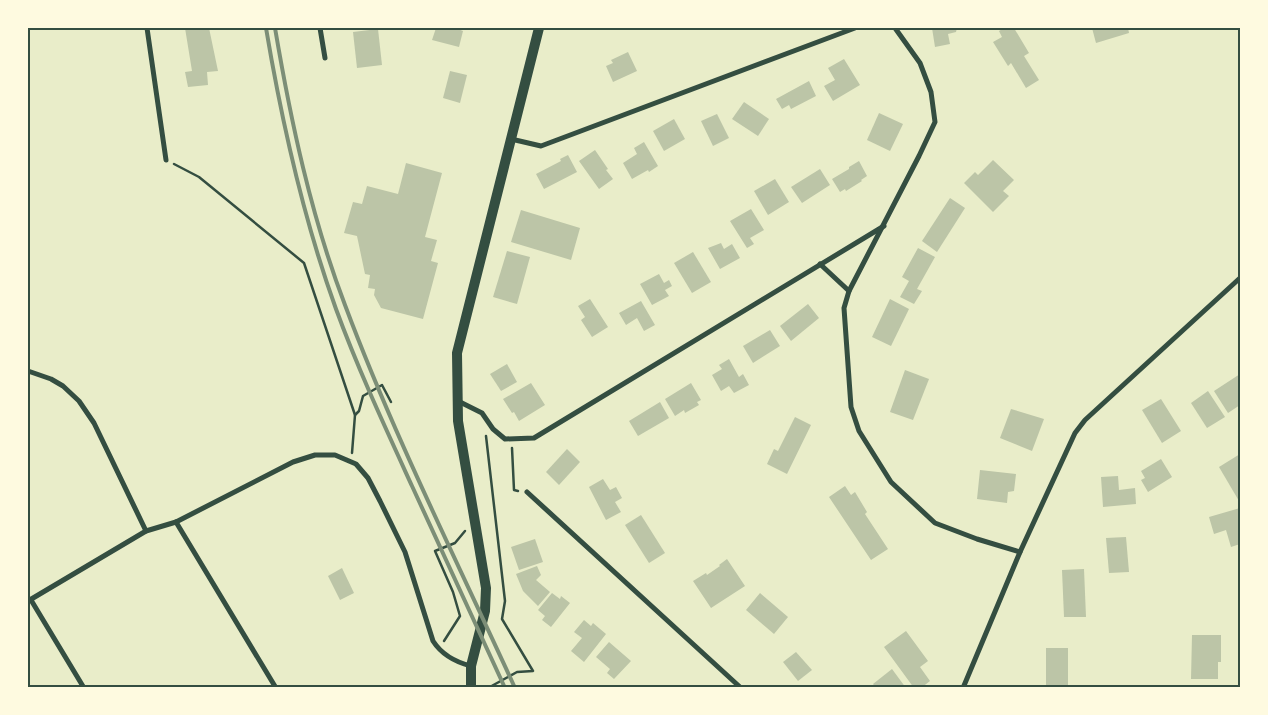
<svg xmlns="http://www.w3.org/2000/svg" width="1268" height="715" font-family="'Asap Condensed',sans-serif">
<rect width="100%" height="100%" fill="#e9edc9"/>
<g fill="#bcc5a7">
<polygon points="185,28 209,28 218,71 207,72 208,85 188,87 185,72 192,71"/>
<polygon points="436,28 458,28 458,29 463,31 459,47 432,40"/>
<polygon points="932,28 957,28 956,32 948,34 950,44 935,47"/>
<polygon points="1004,28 1014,28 1029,53 1024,56 1039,80 1026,88 1011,63 1008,66 993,42 1002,37 999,31"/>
<polygon points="1092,28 1128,28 1129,33 1096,43"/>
<polygon points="378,29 382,65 357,68 353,32"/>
<polygon points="628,52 637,71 613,82 606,66 613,63 611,60"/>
<polygon points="844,59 860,85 833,101 824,86 835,80 828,68"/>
<polygon points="450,71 467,75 460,103 443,98"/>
<polygon points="809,81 816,96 791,109 789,105 782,109 776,99"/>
<polygon points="744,102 769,119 758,136 732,119"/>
<polygon points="879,113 903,124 890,151 867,140"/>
<polygon points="717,114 729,138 713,146 701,121"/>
<polygon points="674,119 685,139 664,151 653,131"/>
<polygon points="644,142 658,166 649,172 648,170 632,179 623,163 637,154 634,148"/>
<polygon points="595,150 608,169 606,170 613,179 599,189 579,161"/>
<polygon points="568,155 577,172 544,189 536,174 561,161 560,159"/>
<polygon points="993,160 1014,180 1003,191 1009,196 993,212 964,183 975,172 978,175"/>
<polygon points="859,161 867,176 861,180 862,181 846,191 845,189 840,192 832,179 849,169 849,167"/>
<polygon points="406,163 442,173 425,237 437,240 431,261 438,263 423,319 381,308 374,295 375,289 368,288 370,275 365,274 357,236 344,233 353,202 362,204 367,186 398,194"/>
<polygon points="820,169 830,185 802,203 791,187"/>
<polygon points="775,179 789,202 768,215 754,191"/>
<polygon points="950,198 965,208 937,252 922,241"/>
<polygon points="751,209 764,230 750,238 754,244 747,248 730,221"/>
<polygon points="521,210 580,228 571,260 511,242"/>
<polygon points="721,243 724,249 732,244 740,258 720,269 708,248"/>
<polygon points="918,248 935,257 917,289 922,291 914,304 900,297 909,281 902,277"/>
<polygon points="507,251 530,257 517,304 493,297"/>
<polygon points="693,252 711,282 692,293 674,263"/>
<polygon points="659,274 664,283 669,280 672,286 665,290 669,296 652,305 640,284"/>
<polygon points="590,299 608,327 592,337 581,320 585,317 578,306"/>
<polygon points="890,299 909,309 891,346 872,337"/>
<polygon points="641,301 655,325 644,331 637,318 626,325 619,313"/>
<polygon points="808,304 819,318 791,341 780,326"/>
<polygon points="770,330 780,346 753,363 743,346"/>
<polygon points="729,359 739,377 743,374 749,385 734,393 729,386 721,391 712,375 722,369 719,365"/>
<polygon points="507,364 517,382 501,391 490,374"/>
<polygon points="905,370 929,379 913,420 890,412"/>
<polygon points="1240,374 1240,405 1228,413 1214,391"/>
<polygon points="531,383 545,405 519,421 514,412 512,413 503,399"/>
<polygon points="691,383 701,400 697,402 699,405 685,413 684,410 675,416 665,399"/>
<polygon points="1208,391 1225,417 1207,428 1191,403"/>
<polygon points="1161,399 1181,431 1162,443 1142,410"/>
<polygon points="660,402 669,418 638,436 629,421"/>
<polygon points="1011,409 1044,419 1032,451 1000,438"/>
<polygon points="795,417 811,425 787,474 767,464 774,449 778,451"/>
<polygon points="567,449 580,462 559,485 546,472"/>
<polygon points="1240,454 1240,500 1239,501 1219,467"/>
<polygon points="1161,459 1172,477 1148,492 1141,480 1145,478 1141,471"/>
<polygon points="980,470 1016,474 1014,491 1008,492 1007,503 977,499"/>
<polygon points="1118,476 1119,490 1135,488 1136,504 1103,507 1101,477"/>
<polygon points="603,479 610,490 616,487 622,498 615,502 621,512 606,520 589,487"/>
<polygon points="845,486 851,495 855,492 867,512 865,514 888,549 871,560 829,497"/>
<polygon points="1240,508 1240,544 1231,547 1226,530 1214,534 1209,517"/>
<polygon points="641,515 665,553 649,563 625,525"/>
<polygon points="1126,537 1129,572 1109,573 1106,538"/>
<polygon points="535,539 543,562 519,570 511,547"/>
<polygon points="727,559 745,586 711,608 693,581 706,573 707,575 720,566 719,565"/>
<polygon points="537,566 541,575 536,580 550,592 538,606 523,591 516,574"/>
<polygon points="342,568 354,593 340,600 328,576"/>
<polygon points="1084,569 1086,617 1064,617 1062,570"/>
<polygon points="552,593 560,599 561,596 570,603 551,627 542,620 545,616 538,610"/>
<polygon points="760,593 788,617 774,634 746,610"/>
<polygon points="584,620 591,626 593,623 606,634 584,662 571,651 582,638 574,632"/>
<polygon points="906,631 928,661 920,667 930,681 921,688 914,688 884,647"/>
<polygon points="1192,635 1221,635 1221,662 1218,662 1218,679 1191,679"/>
<polygon points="609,642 631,661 614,679 607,673 610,669 596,657"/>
<rect x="1046" y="648" width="22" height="40"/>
<polygon points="796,652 812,670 798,681 783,662"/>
<polygon points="892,669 906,688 876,688 873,684"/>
</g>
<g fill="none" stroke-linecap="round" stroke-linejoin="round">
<g stroke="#344e41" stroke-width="2.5">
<polyline points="174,164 199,177 304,263 355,415 352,453"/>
<polyline points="355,415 359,411 363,396 382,385 391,402"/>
<polyline points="486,436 505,601 502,619 533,671 517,672 488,688"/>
<polyline points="512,448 514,490 518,491"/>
<polyline points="444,641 460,616 453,592 435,551 455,543 465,531"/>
</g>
<g stroke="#344e41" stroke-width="5">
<polyline points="147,28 166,160"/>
<polyline points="320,28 325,58"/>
<polyline points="511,139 541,146 855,28"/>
<polyline points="820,264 849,291 844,308 851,407 859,431 891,482 935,523 977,539 1020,552"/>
<polyline points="849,291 919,156 935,122 931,92 920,63 895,28"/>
<polyline points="28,371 51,379 63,386 79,401 94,423 146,531"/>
<polyline points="458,401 482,413 493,429 505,439 534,438 884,226"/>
<polyline points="527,492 741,688"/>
<polyline points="176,522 276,688"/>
<polyline points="31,600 84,688"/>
<path d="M 28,601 L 146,531 L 176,522 L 293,462 L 315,455 L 335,455 L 356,464 L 368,478 L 380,501 L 405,552 L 433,641 C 442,655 455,662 471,666"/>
<polyline points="963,688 1020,552 1075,433 1085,420 1240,278"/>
</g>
<polyline stroke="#344e41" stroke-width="10" points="471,688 471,666 485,611 486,588 458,421 457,353 539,28"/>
<g stroke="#7c8e77" stroke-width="4">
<path d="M 266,28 C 282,123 303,218 336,309 C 358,369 385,427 412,486 C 443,553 474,620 505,688"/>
<path d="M 275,28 C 291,122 311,216 345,305 C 394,436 457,561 515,688"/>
</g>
</g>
<rect width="1268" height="715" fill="none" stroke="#fefae0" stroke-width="58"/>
<rect x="29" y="29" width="1210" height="657" fill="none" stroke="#344e41" stroke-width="2"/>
</svg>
